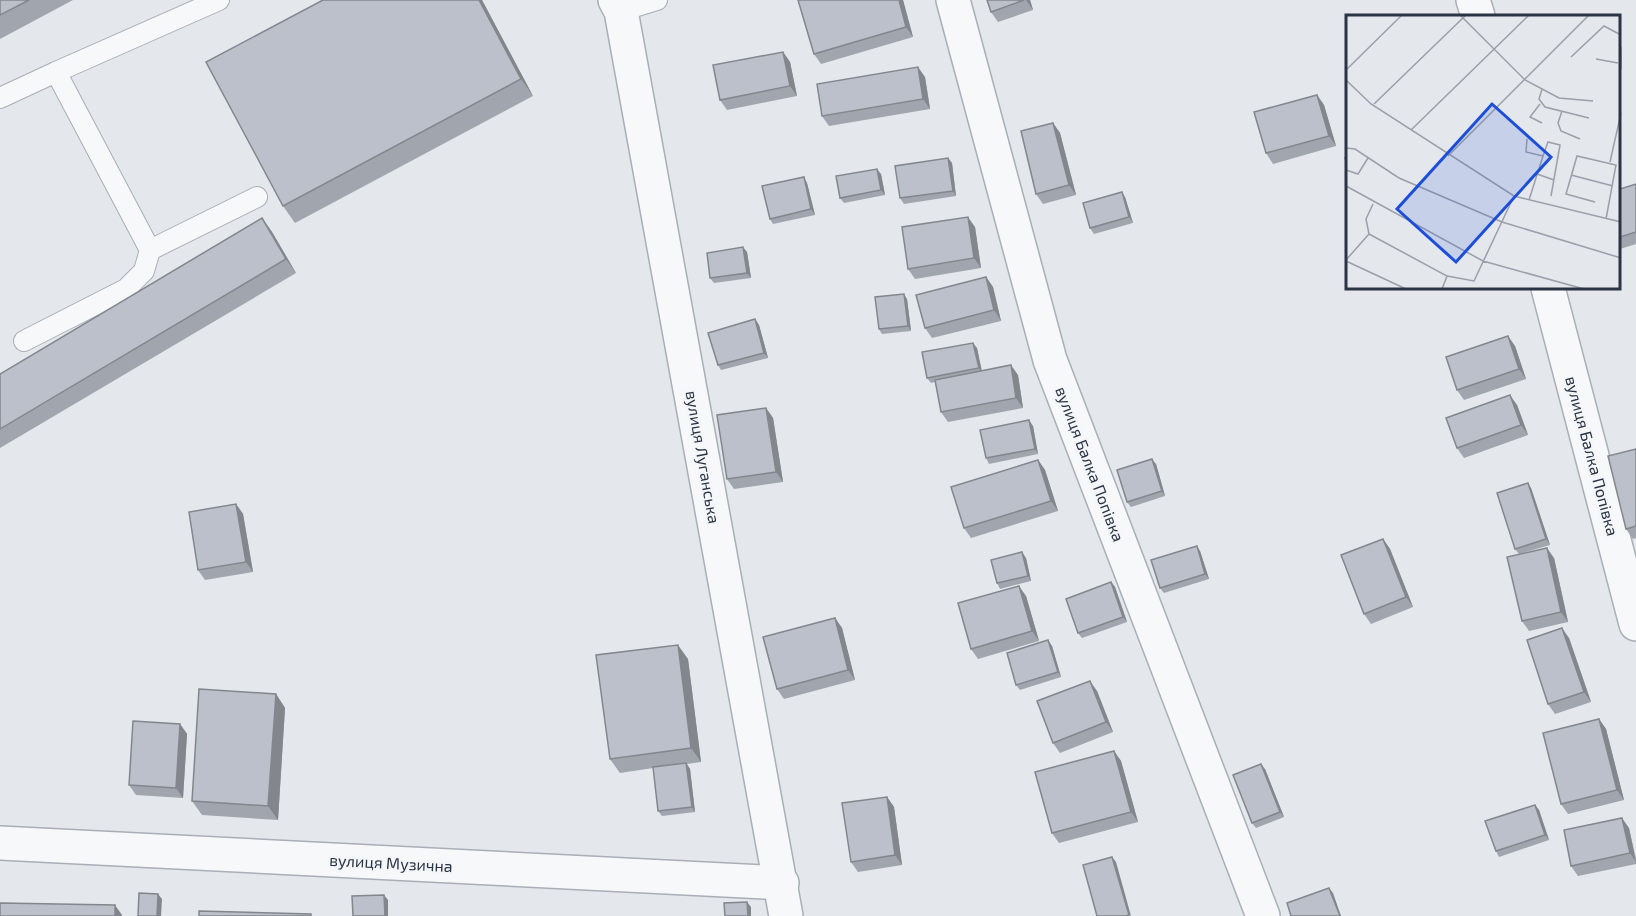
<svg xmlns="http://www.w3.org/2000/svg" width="1636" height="916" font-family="'Exo 2',sans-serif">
<rect width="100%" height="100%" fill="#e4e7ec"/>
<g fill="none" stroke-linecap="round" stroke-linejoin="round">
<defs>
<g id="lane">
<polyline points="621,11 657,0"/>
<polyline points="0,98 56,72"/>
<polyline points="150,250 257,197"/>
<polyline points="24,341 126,289 144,271 150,250 56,72 219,0"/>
</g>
<g id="street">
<polyline points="615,0 621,11 786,916"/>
<polyline points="953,0 1050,360 1263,916"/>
<polyline points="1473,0 1478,16"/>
<polyline points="1548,288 1636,624"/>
<polyline points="0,843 782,883"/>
</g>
</defs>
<use href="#lane" stroke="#a9aeb7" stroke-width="22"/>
<use href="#street" stroke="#a9aeb7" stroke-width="36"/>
<use href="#lane" stroke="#f7f8fa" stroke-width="20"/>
<use href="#street" stroke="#f7f8fa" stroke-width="33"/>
</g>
<g fill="#a1a5ae">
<polygon points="0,0 73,0 0,39"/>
<polygon points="323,0 482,0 533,96 295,223 283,206"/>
<polygon points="798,0 903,0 913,37 821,64 814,54"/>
<polygon points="987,0 1030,0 1033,10 998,22 991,12"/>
<polygon points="783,52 790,62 797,96 727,110 720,100"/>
<polygon points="925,77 930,109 829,126 822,116"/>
<polygon points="1317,95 1324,105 1336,146 1273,164 1266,153"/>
<polygon points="1053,123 1060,133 1076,195 1043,204 1036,194"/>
<polygon points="948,158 952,163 956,196 904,204 900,198"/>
<polygon points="881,174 885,195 844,203 840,198"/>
<polygon points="807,183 815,215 773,224 770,219"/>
<polygon points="1636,184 1636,244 1620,249 1620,189"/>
<polygon points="1125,197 1133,223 1094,234 1090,228"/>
<polygon points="262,218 272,232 296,273 0,448 0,374"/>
<polygon points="975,227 981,268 915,279 908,269"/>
<polygon points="747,252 751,278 714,283 710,278"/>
<polygon points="986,277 993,287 1001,321 932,338 925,328"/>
<polygon points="907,299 911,331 882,334 879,329"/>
<polygon points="755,319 759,325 768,358 721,370 718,365"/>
<polygon points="1515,346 1526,379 1464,400 1457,390"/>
<polygon points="977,348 982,371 1018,375 1023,408 948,422 941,412 935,382 931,383 927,378"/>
<polygon points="1517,405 1528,435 1464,458 1457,448"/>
<polygon points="766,408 773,418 783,482 734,489 727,479"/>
<polygon points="1033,426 1038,454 989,464 986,458"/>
<polygon points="1636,449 1636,538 1633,539 1626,529"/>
<polygon points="1038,460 1045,470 1058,511 971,538 964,528"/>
<polygon points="1156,464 1165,496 1131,507 1127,502"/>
<polygon points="1531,488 1550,545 1519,554 1515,549"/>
<polygon points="236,504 243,514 253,572 205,580 198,570"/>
<polygon points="1383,539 1390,549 1413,607 1371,624 1364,614"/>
<polygon points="1200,551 1209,579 1164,593 1160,588"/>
<polygon points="1026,558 1031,581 1000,589 997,583"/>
<polygon points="1554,558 1568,622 1529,631 1522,621"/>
<polygon points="1111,582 1115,587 1127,622 1082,638 1078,633"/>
<polygon points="1026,596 1039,641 978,659 971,649"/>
<polygon points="835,618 842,628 855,680 784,699 777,689"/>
<polygon points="1569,638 1591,702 1555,714 1548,704"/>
<polygon points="1052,646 1061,677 1020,690 1016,685"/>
<polygon points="688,659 701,762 687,764 690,769 695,812 662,816 658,811 653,768 620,773 610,759"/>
<polygon points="1097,691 1113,732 1060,753 1053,743"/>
<polygon points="276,694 285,708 278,820 202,815 192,801"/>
<polygon points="1599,719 1606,729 1624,800 1568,814 1561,804"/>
<polygon points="180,724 187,734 183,798 136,795 129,785"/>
<polygon points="1114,751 1121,761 1138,822 1059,843 1052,833"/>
<polygon points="1265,769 1284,817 1256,828 1252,823"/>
<polygon points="887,797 894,807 902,865 858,872 851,862"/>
<polygon points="1535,805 1539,810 1549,840 1499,857 1496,851"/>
<polygon points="1629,828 1636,859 1636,864 1578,876 1571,866"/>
</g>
<g fill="#83868d">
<polygon points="479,0 482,0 533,96 521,79"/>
<polygon points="899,0 903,0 913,37 906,27"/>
<polygon points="1026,0 1030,0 1033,10"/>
<polygon points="783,52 790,62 797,96 790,86"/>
<polygon points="918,67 925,77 930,109 923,99"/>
<polygon points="1317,95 1324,105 1336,146 1329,136"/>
<polygon points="1053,123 1060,133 1076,195 1069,185"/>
<polygon points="948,158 952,163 956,196 953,191"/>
<polygon points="877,169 881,174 885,195 881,190"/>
<polygon points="804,177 807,183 815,215 811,209"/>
<polygon points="1122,192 1125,197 1133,223 1129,217"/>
<polygon points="968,217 975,227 981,268 974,258"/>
<polygon points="262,218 272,232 296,273 286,259"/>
<polygon points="743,247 747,252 751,278 747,273"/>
<polygon points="986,277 993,287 1001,321 994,310"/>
<polygon points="904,294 907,299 911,331 908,326"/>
<polygon points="755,319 759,325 768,358 764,353"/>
<polygon points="1508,336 1515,346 1526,379 1519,369"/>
<polygon points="973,343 977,348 982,373 979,368"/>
<polygon points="1011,365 1018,375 1023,408 1016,398"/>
<polygon points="1510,395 1517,405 1528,435 1521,425"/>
<polygon points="766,408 773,418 783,482 776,472"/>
<polygon points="1029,420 1033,426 1038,454 1035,449"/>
<polygon points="1152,459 1156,464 1165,496 1162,491"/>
<polygon points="1038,460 1045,470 1058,511 1051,501"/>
<polygon points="1528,483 1531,488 1550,545 1546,539"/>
<polygon points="236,504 243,514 253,572 246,562"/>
<polygon points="1383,539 1390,549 1413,607 1406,597"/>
<polygon points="1197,546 1200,551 1209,579 1205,574"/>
<polygon points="1547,548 1554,558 1568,622 1561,612"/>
<polygon points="1022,552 1026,558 1031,581 1028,576"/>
<polygon points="1111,582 1115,587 1127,622 1123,617"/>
<polygon points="1019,586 1026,596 1039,641 1032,631"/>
<polygon points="835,618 842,628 855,680 848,670"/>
<polygon points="1562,628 1569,638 1591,702 1584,692"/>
<polygon points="1048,640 1052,646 1061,677 1058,672"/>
<polygon points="678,645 688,659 701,762 691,748"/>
<polygon points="1090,681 1097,691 1113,732 1106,722"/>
<polygon points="276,694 285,708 278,820 268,806"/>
<polygon points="1599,719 1606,729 1624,800 1617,790"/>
<polygon points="180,724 187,734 183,798 176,788"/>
<polygon points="1114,751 1121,761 1138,822 1131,812"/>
<polygon points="686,763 690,769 695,812 692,807"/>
<polygon points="1261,764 1265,769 1284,817 1280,812"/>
<polygon points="887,797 894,807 902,865 895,855"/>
<polygon points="1535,805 1539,810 1549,840 1545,835"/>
<polygon points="1622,818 1629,828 1636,862 1630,853"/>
<polygon points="1112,857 1116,862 1131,916 1129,915"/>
<polygon points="1329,888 1333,893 1341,916 1340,916"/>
<polygon points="158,894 162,899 161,916 157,916"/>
<polygon points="384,895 388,900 388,916 385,916"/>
<polygon points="747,902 751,907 751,916 748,916"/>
<polygon points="115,905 122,915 122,916 115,916"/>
</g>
<g fill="#bbc0ca" stroke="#83868d" stroke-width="1.5">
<polygon points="0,0 29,0 0,15"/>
<polygon points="323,0 479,0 521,79 283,206 206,62"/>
<polygon points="798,0 899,0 906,27 814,54"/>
<polygon points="987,0 1024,0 991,12"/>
<polygon points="783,52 790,86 720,100 713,65"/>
<polygon points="918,67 923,99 822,116 817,84"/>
<polygon points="1317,95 1329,136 1266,153 1254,112"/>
<polygon points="1053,123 1069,185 1036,194 1021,131"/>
<polygon points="1348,157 1348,167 1345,158"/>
<polygon points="948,158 953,191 900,198 895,166"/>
<polygon points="877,169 881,190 840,198 836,176"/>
<polygon points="804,177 811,209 770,219 762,186"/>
<polygon points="1636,184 1636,232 1620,237 1620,189"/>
<polygon points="1122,192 1129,217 1090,228 1083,203"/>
<polygon points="968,217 974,258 908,269 902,227"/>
<polygon points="262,218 286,259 0,429 0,374"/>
<polygon points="743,247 747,273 710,278 707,253"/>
<polygon points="986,277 994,310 925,328 916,295"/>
<polygon points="904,294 908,326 879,329 875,297"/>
<polygon points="755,319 764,353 718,365 708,333"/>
<polygon points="1508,336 1519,369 1457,390 1446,357"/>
<polygon points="973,343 979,368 927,378 922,352"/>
<polygon points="1011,365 1016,398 941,412 935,380"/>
<polygon points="1510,395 1521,425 1457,448 1446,418"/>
<polygon points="766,408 776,472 727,479 717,415"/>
<polygon points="1029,420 1035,449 986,458 980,430"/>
<polygon points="1636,449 1636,526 1626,529 1608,456"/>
<polygon points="1152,459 1162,491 1127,502 1117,470"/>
<polygon points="1038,460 1051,501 964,528 951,487"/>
<polygon points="1528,483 1546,539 1515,549 1497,493"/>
<polygon points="236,504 246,562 198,570 189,512"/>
<polygon points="1383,539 1406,597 1364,614 1341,555"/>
<polygon points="1197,546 1205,574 1160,588 1151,560"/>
<polygon points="1547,548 1561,612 1522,621 1507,557"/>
<polygon points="1022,552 1028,576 997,583 991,560"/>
<polygon points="1111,582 1123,617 1078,633 1066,599"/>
<polygon points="1019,586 1032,631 971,649 958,603"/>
<polygon points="835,618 848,670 777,689 763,637"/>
<polygon points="1562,628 1584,692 1548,704 1527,640"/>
<polygon points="1048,640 1058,672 1016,685 1007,653"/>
<polygon points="678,645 691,748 610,759 596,655"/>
<polygon points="1090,681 1106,722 1053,743 1037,701"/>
<polygon points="199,689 276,694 268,806 192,801"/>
<polygon points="1599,719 1617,790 1561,804 1543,733"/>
<polygon points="133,721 180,724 176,788 129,785"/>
<polygon points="1114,751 1131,812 1052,833 1035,772"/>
<polygon points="686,763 692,807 658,811 653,767"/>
<polygon points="1261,764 1280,812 1252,823 1233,775"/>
<polygon points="887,797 895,855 851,862 842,803"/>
<polygon points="1535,805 1545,835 1496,851 1485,821"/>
<polygon points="1622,818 1630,853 1571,866 1564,830"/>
<polygon points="1112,857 1129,915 1125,916 1097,916 1083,865"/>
<polygon points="1329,888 1340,916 1291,916 1287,903"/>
<polygon points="139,893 158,894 157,916 138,916"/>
<polygon points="384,895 385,916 353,916 352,896"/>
<polygon points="747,902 748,916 725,916 724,903"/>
<polygon points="0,903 115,905 115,916 0,916"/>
<polygon points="199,911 311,914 311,916 199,916"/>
</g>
<g text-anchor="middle" stroke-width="5" stroke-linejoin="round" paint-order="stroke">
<g font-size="16" fill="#2b3445" stroke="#f4f6f9">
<text transform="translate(1592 456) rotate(75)" y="6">вулиця Балка Попівка</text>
<text transform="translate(703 457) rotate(80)" y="6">вулиця Луганська</text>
<text transform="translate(1090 464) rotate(69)" y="6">вулиця Балка Попівка</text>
<text transform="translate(391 863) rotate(3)" y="6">вулиця Музична</text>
</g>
</g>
<g transform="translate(1346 15)">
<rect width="274" height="274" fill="#e4e7ec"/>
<path fill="none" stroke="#9a9fa9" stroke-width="1.5" d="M 114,0 L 179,65 L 213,83 L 247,86M 275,32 L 275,54M 225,42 L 258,11 L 275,20M 250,44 L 272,48M 0,55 L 56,0M 0,65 L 25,89 L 168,181 L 275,207M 196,74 L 193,84 L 199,92 L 243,103M 28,89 L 120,0M 194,89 L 184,102 L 196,108M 216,96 L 212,108 L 215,116 L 234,124M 65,115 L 183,0M 181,124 L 180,137 L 197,141 L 183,185M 0,133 L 9,134 L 53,163 L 156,207 L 275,243M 102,141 L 243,0M 197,141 L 202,127 L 214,130 L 205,181M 264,147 L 275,98M 0,155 L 12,159 L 22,143M 191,159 L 208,165M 225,160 L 267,171M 0,171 L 137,246 L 238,274M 249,187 L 220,179 L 231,141 L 270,150 L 260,204M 23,219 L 20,204 L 27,189M 0,245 L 23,219 L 101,261 L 96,274M 0,246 L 60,274M 101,261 L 128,266 L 168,181"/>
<path fill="#1d4ed8" fill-opacity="0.15" stroke="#1d4ed8" stroke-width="3" d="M 146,89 L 205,142 L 110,247 L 51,194 Z"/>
<rect width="274" height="274" fill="none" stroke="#2b3445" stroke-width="3"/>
</g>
</svg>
